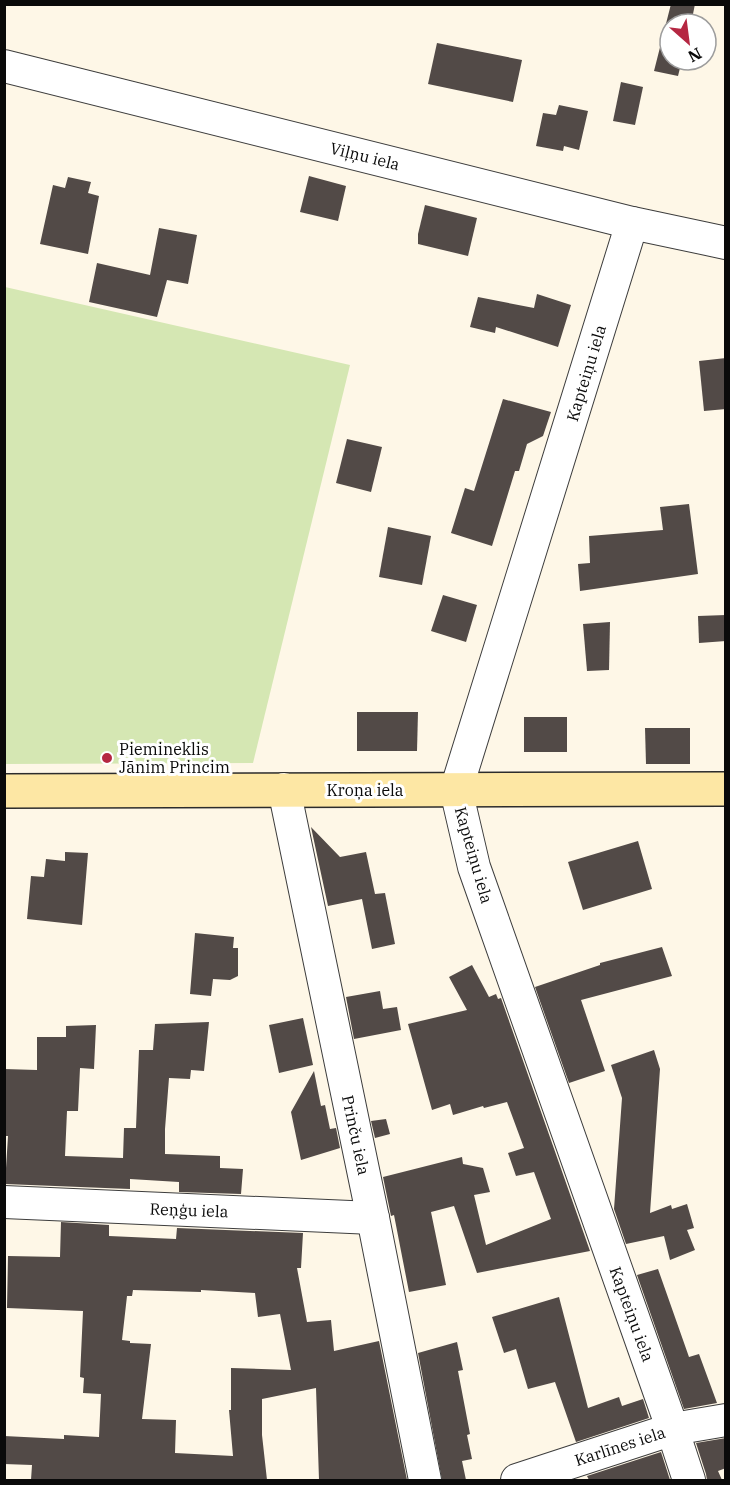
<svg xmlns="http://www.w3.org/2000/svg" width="730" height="1485" font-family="'IBM Plex Serif',serif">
<rect width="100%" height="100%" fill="#fef7e7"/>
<polygon fill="#d5e7b3" points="5,287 350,365 253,763 5,764"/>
<g fill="#524a47" fill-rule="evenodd">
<polygon points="671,4 695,4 691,24 670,24 670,60 682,60 678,76 654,71"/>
<polygon points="437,43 522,60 513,102 428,84"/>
<polygon points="621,82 643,87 635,125 613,121"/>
<polygon points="559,105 588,111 579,150 564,146 563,151 536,146 543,113 556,115"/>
<polygon points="309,176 346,186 338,221 300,212"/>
<polygon points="68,177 91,182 88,193 99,196 88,254 40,244 53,185 65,188"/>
<polygon points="425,205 477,218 468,256 418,244 418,234"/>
<polygon points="159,228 197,235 188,284 167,280 157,317 89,302 97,263 150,275"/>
<polygon points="537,294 571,305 558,347 496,327 495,333 470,327 478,297 534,308"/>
<polygon points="726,358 726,409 704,411 699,361"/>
<polygon points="503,399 551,412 543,436 527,444 519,471 515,471 492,546 451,533 465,488 474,491"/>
<polygon points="347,439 382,447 371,492 336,483"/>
<polygon points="689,504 698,574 580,591 578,564 590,563 589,536 663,530 660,507"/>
<polygon points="388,527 431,536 422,585 379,577"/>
<polygon points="443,595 477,605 466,642 431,631"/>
<polygon points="726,615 726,641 699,643 698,616"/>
<polygon points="610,622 609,670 587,671 583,624"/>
<polygon points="357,712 418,712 417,751 357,751"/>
<rect x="524" y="717" width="43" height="35"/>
<polygon points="645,728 690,728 690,764 646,764"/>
<polygon points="311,827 340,857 366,852 375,894 385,893 395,944 372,949 362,899 328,906"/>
<polygon points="638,841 652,889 583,910 568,862"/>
<polygon points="65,852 88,853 82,925 27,919 31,876 44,877 46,859 65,861"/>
<polygon points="195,933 234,937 233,948 238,948 238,976 230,980 213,979 211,996 190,994"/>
<polygon points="662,947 672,976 581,1000 605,1071 569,1083 535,987 600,965 600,963"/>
<polygon points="472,965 489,997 496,994 498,999 501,998 590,1251 477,1273 454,1206 431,1212 446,1285 409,1292 394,1215 391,1216 383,1177 462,1157 463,1164 483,1168 490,1192 474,1195 486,1245 551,1219 534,1172 516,1176 508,1153 524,1148 507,1102 484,1108 483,1106 453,1115 450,1104 432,1110 408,1024 467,1010 449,977"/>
<polygon points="380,991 383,1009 397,1007 401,1030 354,1039 346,997"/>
<polygon points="303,1018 313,1065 279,1073 269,1025"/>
<polygon points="209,1022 204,1071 191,1070 190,1079 169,1078 165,1129 165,1154 220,1156 220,1168 243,1169 241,1194 179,1192 179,1182 130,1179 130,1189 5,1184 8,1136 4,1136 4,1069 37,1070 37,1037 66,1037 66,1026 96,1025 94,1069 80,1068 78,1111 67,1111 65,1156 123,1158 124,1128 136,1128 139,1050 153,1050 155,1024"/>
<polygon points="654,1050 660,1069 650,1213 671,1205 672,1209 687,1204 694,1228 687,1230 695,1250 670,1260 664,1236 626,1244 614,1209 622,1098 611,1065"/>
<polygon points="314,1071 321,1106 325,1105 330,1129 336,1128 340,1148 301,1160 291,1112"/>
<polygon points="386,1119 390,1134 375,1138 371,1121"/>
<path d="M 61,1222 L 109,1225 L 109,1236 L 176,1239 L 177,1228 L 303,1233 L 301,1268 L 297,1268 L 307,1322 L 331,1320 L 334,1351 L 379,1341 L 407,1480 L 319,1480 L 316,1388 L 262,1399 L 262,1435 L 267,1480 L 31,1480 L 32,1465 L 4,1464 L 4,1436 L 64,1439 L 64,1435 L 99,1437 L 101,1394 L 83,1393 L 84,1378 L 80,1377 L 83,1311 L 7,1308 L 8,1256 L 60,1257 ZM 133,1290 L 201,1292 L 201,1290 L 255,1293 L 258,1317 L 280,1314 L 291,1370 L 231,1368 L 231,1410 L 229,1410 L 233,1456 L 175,1453 L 176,1420 L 142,1419 L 151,1344 L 130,1343 L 130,1341 L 122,1340 L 127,1296 L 132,1296 Z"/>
<polygon points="658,1269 689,1357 699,1354 717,1403 684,1409 637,1275"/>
<polygon points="559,1297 588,1408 619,1397 622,1406 643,1399 649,1418 576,1442 555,1382 528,1389 516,1349 504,1353 492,1317"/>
<polygon points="457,1342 463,1370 458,1371 470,1434 467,1435 472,1459 462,1461 466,1480 442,1480 418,1353"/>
<polygon points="726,1438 726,1468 718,1471 722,1480 707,1480 706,1474 696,1443"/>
<polygon points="661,1452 670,1480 589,1480 587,1476"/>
</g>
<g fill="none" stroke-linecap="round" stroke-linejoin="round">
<defs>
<g id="street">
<polyline points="4,66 632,223 726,243"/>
<polyline points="632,223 456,790 474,867 669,1419 689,1480"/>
<polyline points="284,789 373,1218 425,1480"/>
<polyline points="4,1202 373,1218"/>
<polyline points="517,1480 673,1429 726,1420"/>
</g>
<path id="secondary" d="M 4,791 C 245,790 485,790 726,789"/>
</defs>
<use href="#street" stroke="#3d3d3d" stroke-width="34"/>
<use href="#secondary" stroke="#2c2c2c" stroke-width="36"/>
<use href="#street" stroke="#fff" stroke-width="32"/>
<use href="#secondary" stroke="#fde7a4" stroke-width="33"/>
</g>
<circle fill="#b52742" stroke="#fff" stroke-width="2" cx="107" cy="758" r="6"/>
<g text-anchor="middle" stroke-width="6" stroke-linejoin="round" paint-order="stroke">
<g font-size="16" fill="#0a0a0a" stroke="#fff">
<text transform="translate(365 156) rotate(14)" y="6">Viļņu iela</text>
<text transform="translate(586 373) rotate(-73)" y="6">Kapteiņu iela</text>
<text x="365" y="796">Kroņa iela</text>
<text transform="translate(474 855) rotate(74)" y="6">Kapteiņu iela</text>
<text transform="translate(356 1135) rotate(78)" y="6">Prinču iela</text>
<text transform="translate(189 1210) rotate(2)" y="6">Reņģu iela</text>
<text transform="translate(632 1314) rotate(70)" y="6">Kapteiņu iela</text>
<text transform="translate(620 1446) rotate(-18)" y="6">Karlīnes iela</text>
</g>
<g font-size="16" fill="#0a0a0a" stroke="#fff" text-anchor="start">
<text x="119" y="755">Piemineklis<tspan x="119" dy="18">Jānim Princim</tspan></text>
</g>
</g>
<rect width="730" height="1485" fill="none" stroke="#0a0a0a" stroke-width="12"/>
<g transform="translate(688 42) rotate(152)"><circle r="28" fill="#ffffff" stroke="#9d9d9d" stroke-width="1.5"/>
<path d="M0-4.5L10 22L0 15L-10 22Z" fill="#b52742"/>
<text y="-9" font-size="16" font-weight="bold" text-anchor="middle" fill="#0a0a0a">N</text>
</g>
</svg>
